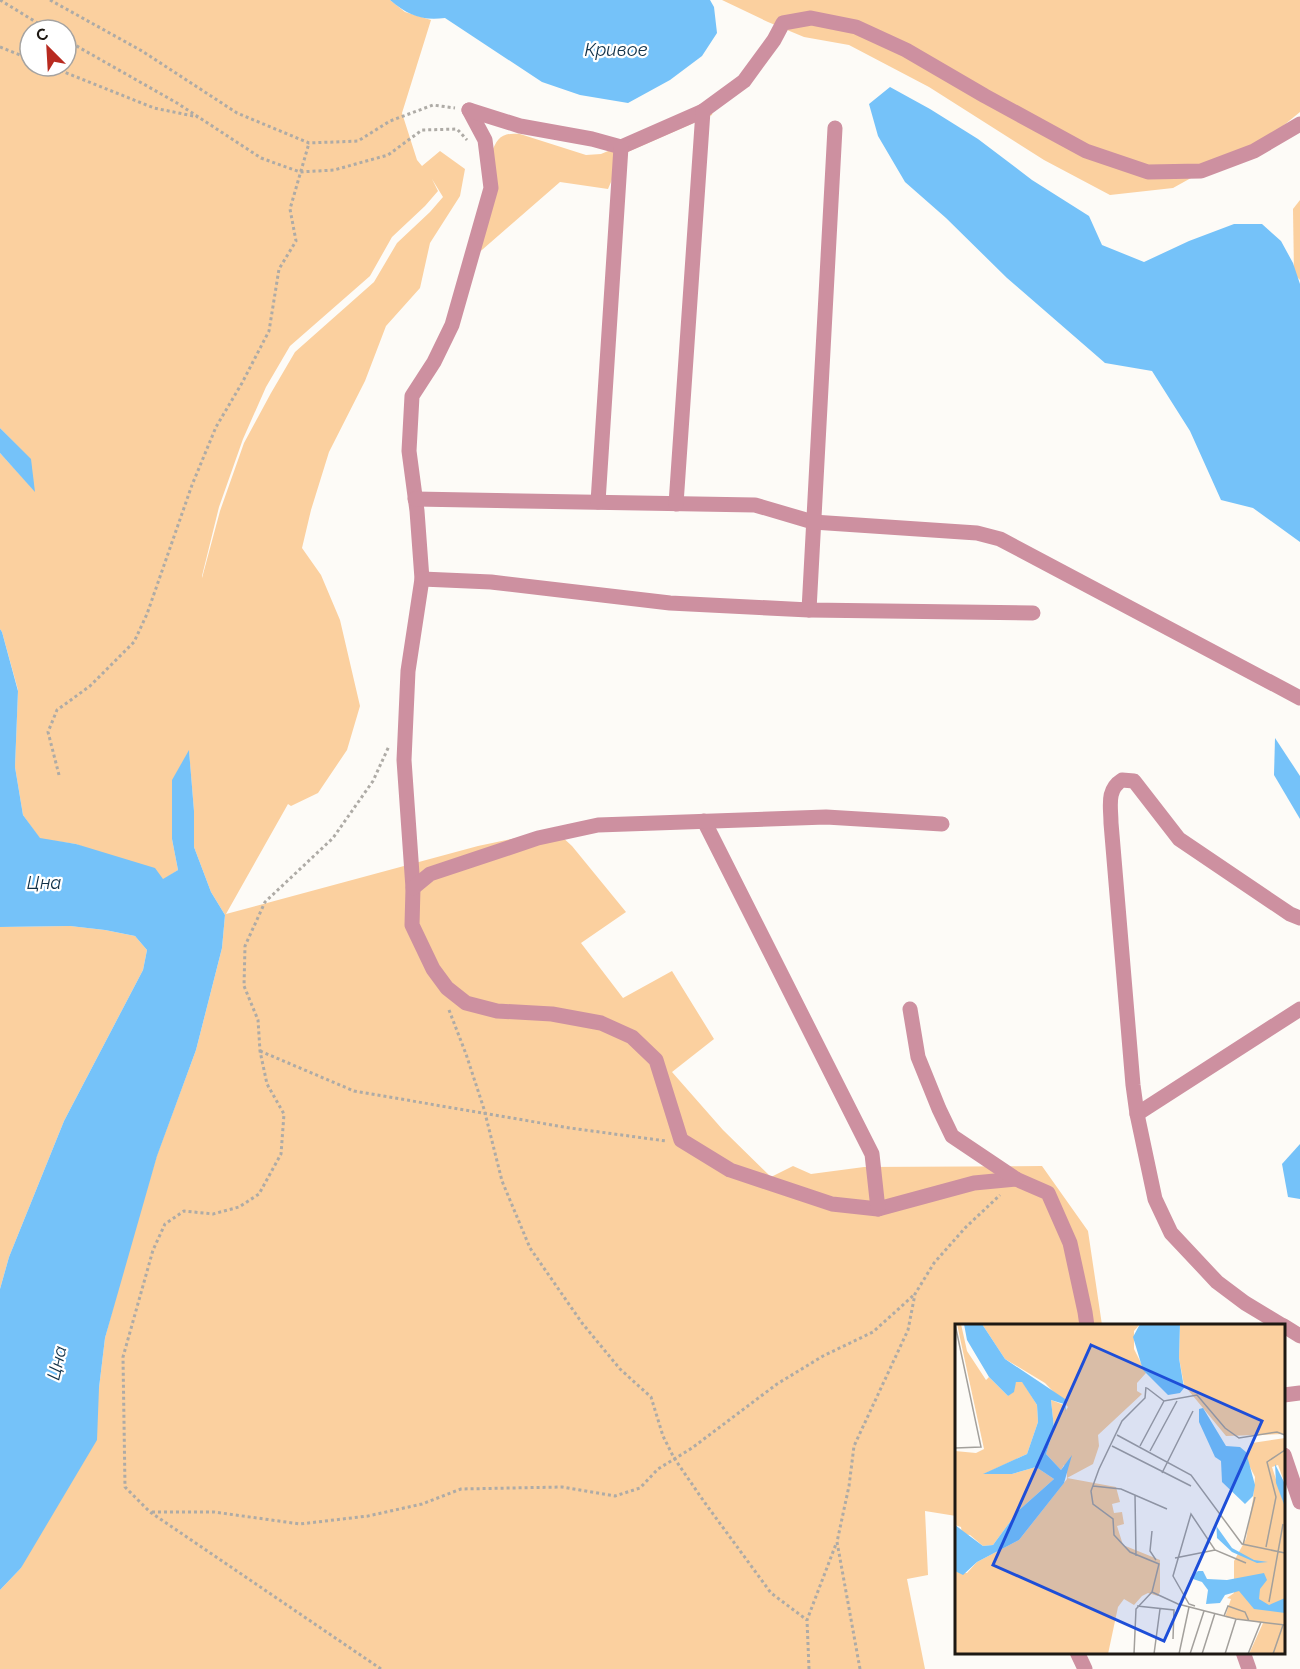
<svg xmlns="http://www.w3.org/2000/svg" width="1300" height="1669" font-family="Raleway,sans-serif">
<rect width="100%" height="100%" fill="#fdfbf7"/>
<g fill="#fbd09f" fill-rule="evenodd">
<path d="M 0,0 L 390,0 L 405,12 L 431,20 L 402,113 L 417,160 L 422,166 L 440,151 L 465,169 L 460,196 L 430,243 L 420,288 L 386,326 L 365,381 L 329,452 L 311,510 L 302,548 L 321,575 L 340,620 L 360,706 L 347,750 L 318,793 L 291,806 L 288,804 L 226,914 L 478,846 L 558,829 L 560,835 L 572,846 L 626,912 L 581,943 L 623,998 L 672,971 L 714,1039 L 672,1072 L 723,1130 L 771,1177 L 793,1166 L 811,1174 L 864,1167 L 1042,1166 L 1088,1231 L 1102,1325 L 956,1326 L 956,1516 L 925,1511 L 928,1575 L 907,1579 L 925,1669 L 0,1669 L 0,1590 L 21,1568 L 99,1388 L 105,1338 L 125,1263 L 157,1155 L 196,1050 L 222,948 L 225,915 L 211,892 L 194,847 L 194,811 L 189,751 L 172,781 L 172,839 L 178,870 L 163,880 L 76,844 L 40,839 L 23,815 L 15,767 L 18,690 L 2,632 L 0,629 L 0,453 L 34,490 L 30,459 L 0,428 ZM 30,30 L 66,30 L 66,66 L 30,66 ZM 432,179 L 443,197 L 430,212 L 397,243 L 374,282 L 295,352 L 271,393 L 244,443 L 220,511 L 202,578 L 202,576 L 219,507 L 243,439 L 266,387 L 290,346 L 370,276 L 392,237 L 425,206 L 438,191 Z"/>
<polygon points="722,0 1300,0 1300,112 1272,135 1236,153 1173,188 1110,195 1044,160 929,87 849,45 804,37 768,22"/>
<path d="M 715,99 L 712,115 L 623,154 L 608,189 L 560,182 L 475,256 L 491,154 C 497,138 502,132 520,134 L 586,155 L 601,154 L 620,146 Z"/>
<polygon points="1300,200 1300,280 1294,274 1293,209"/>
<polygon points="70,926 105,930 135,936 147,950 143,970 64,1121 9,1257 0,1289 0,927"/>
</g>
<g fill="#75c2f9">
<path d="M 390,0 L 710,0 L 714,7 L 717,33 L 702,56 L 670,80 L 628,103 L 580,95 L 542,82 L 445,18 C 421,21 408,15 390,0 Z"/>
<polygon points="890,87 930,109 978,139 1032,180 1089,216 1102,245 1144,262 1189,241 1234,224 1262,224 1281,241 1293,263 1300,284 1300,542 1253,508 1221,500 1190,431 1152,371 1105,363 1007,278 946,218 905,182 878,136 869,104"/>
<polygon points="0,428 31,459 35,492 0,453"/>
<polygon points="0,629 2,632 18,691 15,767 23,815 40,838 76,844 155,868 163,879 178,870 172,839 172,780 189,750 194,811 194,847 211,892 225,915 222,948 196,1050 157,1156 105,1338 99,1388 97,1440 21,1568 0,1590 0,1289 9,1257 64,1121 143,970 147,950 135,936 105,930 70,926 0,927"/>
<polygon points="1275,738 1300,776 1300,819 1274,775"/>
<polygon points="1300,1144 1300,1199 1288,1197 1282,1164"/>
</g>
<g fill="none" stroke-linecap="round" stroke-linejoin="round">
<g stroke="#aeaba6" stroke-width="3" stroke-dasharray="3 3" stroke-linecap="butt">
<polyline points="0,0 49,30"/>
<polyline points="50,0 142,51 237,113 309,143 358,141 390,121 433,105 455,108"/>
<polyline points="66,40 177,103 261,158 300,172 334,170 388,155 422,130 457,129 467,140"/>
<polyline points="0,47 30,59"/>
<polyline points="49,66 154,108 198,117"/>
<polyline points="59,775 48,732 57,710 90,686 134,642 147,614 192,485 216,427 242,383 269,331 279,269 296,241 290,209 309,143"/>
<polyline points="449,1010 466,1054 484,1109 502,1181 530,1248 582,1323 620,1369 651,1397 663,1436 674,1458 705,1503 771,1593 807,1620"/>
<polyline points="260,1051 354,1091 570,1128 666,1141"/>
<polyline points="152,1512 214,1512 300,1524 368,1516 422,1504 461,1489 562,1487 615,1496 640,1488 658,1469 692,1448 777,1384 823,1356 873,1332 915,1294"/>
<polyline points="381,1669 150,1512 125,1487 123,1357 153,1250 165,1224 184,1211 213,1214 239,1207 259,1194 281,1154 284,1114 267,1084 260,1051 258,1020 244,986 245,946 265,902 333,838 373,781 389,746"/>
<polyline points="809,1669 807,1620 836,1544"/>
<polyline points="860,1669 837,1542 849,1486 854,1446 908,1330 915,1294 934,1263 966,1227 1000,1195"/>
</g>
<g stroke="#cd90a0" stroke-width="15">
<polyline points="469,110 485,140 491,188 452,325 434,362 412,396 409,451 417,511 422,579 408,671 404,760 413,888 412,925 433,969 447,988 466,1003 497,1011 552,1014 601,1023 632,1037 656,1060 681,1140 730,1170 832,1204 878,1209 974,1183 1016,1179 1048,1193 1070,1243 1085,1312 1087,1326"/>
<polyline points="469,110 520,126 592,139 621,147 703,111 744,81 774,40 783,23 811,18 856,27 906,50 985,96 1086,151 1148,172 1201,171 1254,151 1300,124"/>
<polyline points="415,499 755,505 813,522 977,533 1000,539 1300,698"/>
<polyline points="598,502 621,147"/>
<polyline points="676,504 703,111"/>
<polyline points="422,579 491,582 670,603 809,610 1033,613"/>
<polyline points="809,610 835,128"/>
<polyline points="704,821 872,1154 878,1209"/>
<polyline points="413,888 430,874 538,838 598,825 826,817 942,824"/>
<polyline points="910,1009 918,1057 939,1109 952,1136 1016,1179"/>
<polyline points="1137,1114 1300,1009"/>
<path d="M 1283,1326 L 1245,1303 L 1217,1282 L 1171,1233 L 1155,1199 L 1137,1114 L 1133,1085 L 1111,823 C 1111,807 1106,790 1122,780 L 1134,781 L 1179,839 L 1290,914 L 1300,918"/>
<polyline points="1284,1326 1300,1336"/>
<polyline points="1284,1395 1300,1393"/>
<polyline points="1284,1455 1300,1502"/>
<polyline points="1077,1652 1085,1669"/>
<polyline points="1243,1652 1249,1669"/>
</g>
</g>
<g text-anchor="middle" stroke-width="4.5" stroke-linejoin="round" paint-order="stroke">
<g font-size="18" font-style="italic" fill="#103148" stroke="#fff">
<text x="616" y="56">Кривое</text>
<text x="44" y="889">Цна</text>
<text transform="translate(57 1363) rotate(-77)" y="6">Цна</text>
</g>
</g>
<g transform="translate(955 1324)">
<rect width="330" height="330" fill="#fdfbf7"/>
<path d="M 2,0 L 6,0 L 12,27 L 31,56 L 34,53 L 53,72 L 61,58 L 67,57 L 82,81 L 83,98 L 72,130 L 29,150 L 57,150 L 81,143 L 99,155 L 63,187 L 38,221 L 28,222 L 15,211 L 7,210 L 6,203 L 0,201 L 0,127 L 21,129 L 29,125 ZM 27,0 L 185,0 L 179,7 L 179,25 L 191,49 L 182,59 L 182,67 L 187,70 L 143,111 L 144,122 L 138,140 L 112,154 L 161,163 L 165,178 L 157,180 L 159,189 L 167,188 L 169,200 L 162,202 L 168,221 L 205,236 L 205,268 L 203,272 L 193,269 L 187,272 L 179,281 L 169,275 L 163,283 L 153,330 L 0,330 L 0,247 L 12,249 L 22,238 L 64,216 L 112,155 L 112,144 L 109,141 L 106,146 L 91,130 L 99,104 L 96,76 L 109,81 L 111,86 L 113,83 L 90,59 L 50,35 ZM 225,0 L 330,0 L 330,110 L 271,112 L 229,61 L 224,34 ZM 330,114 L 330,160 L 323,141 L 317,143 L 330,183 L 330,330 L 294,330 L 308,299 L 270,293 L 276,275 L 272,274 L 279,269 L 279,237 L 291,215 L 298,175 L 300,153 L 290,133 L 297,119 Z" fill="#fbd09f"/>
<path d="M 9,0 L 27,0 L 50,35 L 110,75 L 111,88 L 109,80 L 96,76 L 99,104 L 91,130 L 106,146 L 117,131 L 109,159 L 64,216 L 22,238 L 8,251 L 0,247 L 0,201 L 28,222 L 38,221 L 63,187 L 99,155 L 81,143 L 57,150 L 28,150 L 72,130 L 83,98 L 82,81 L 67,58 L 61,58 L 59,68 L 53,72 L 34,53 L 12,16 ZM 185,0 L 225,0 L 224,34 L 229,64 L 225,69 L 213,71 L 188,46 L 178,13 ZM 248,84 L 271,122 L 285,123 L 291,128 L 300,161 L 298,172 L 290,180 L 267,158 L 266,137 L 260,133 L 244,98 L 244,85 ZM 320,140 L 330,160 L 330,183 L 321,159 ZM 261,193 L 262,203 L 277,224 L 299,236 L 313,238 L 302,239 L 277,228 L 262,214 ZM 243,247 L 248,247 L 252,255 L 272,256 L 309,249 L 312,256 L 305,265 L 304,275 L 314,281 L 330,274 L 330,289 L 299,285 L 284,267 L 270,271 L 265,279 L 251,280 L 253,266 L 247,258 L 235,254 Z" fill="#75c2f9"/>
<path fill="none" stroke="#a3a09c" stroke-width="1.5" d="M 191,63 L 190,74 L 167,97 L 144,145 L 136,167 L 138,180 L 158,195 L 159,211 L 175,228 L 204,240 L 197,268 L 223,280 L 281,295 L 330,301M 192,64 L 209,77 L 242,71 L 270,104 L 284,114 L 322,108 L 330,111M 162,111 L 236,151 L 287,220 L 330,229M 157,122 L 236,162M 185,122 L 209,77M 0,124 L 26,123 L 0,0M 195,127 L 222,77M 207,149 L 238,87M 138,162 L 166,165 L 212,185M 180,171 L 181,232M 197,207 L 195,227 L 201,236M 288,221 L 300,173M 311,223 L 321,173 L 312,138 L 330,126M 220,234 L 260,226M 314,278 L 328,200M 182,282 L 219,286 L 218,315M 240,282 L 234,280 L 218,252 L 236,190 L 260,226 L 291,239M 269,292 L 273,282 L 290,288 L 294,297M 179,330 L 181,285 L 197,268M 199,330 L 205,285M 224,330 L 234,283M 235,330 L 249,287M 247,330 L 260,289M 270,330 L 281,295M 293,330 L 306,298M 318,330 L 328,301"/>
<path fill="#1d4ed8" fill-opacity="0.15" stroke="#1d4ed8" stroke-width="3" d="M 136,21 L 307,97 L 209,317 L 38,241 Z"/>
<rect width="330" height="330" fill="none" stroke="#1d1813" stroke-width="3"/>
</g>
<g transform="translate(48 48) rotate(336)"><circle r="28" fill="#ffffff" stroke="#a5a3a1" stroke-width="1.5"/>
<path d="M0-4.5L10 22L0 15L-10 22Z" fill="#b82a20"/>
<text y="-9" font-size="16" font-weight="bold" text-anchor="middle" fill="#1d1813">С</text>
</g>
</svg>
